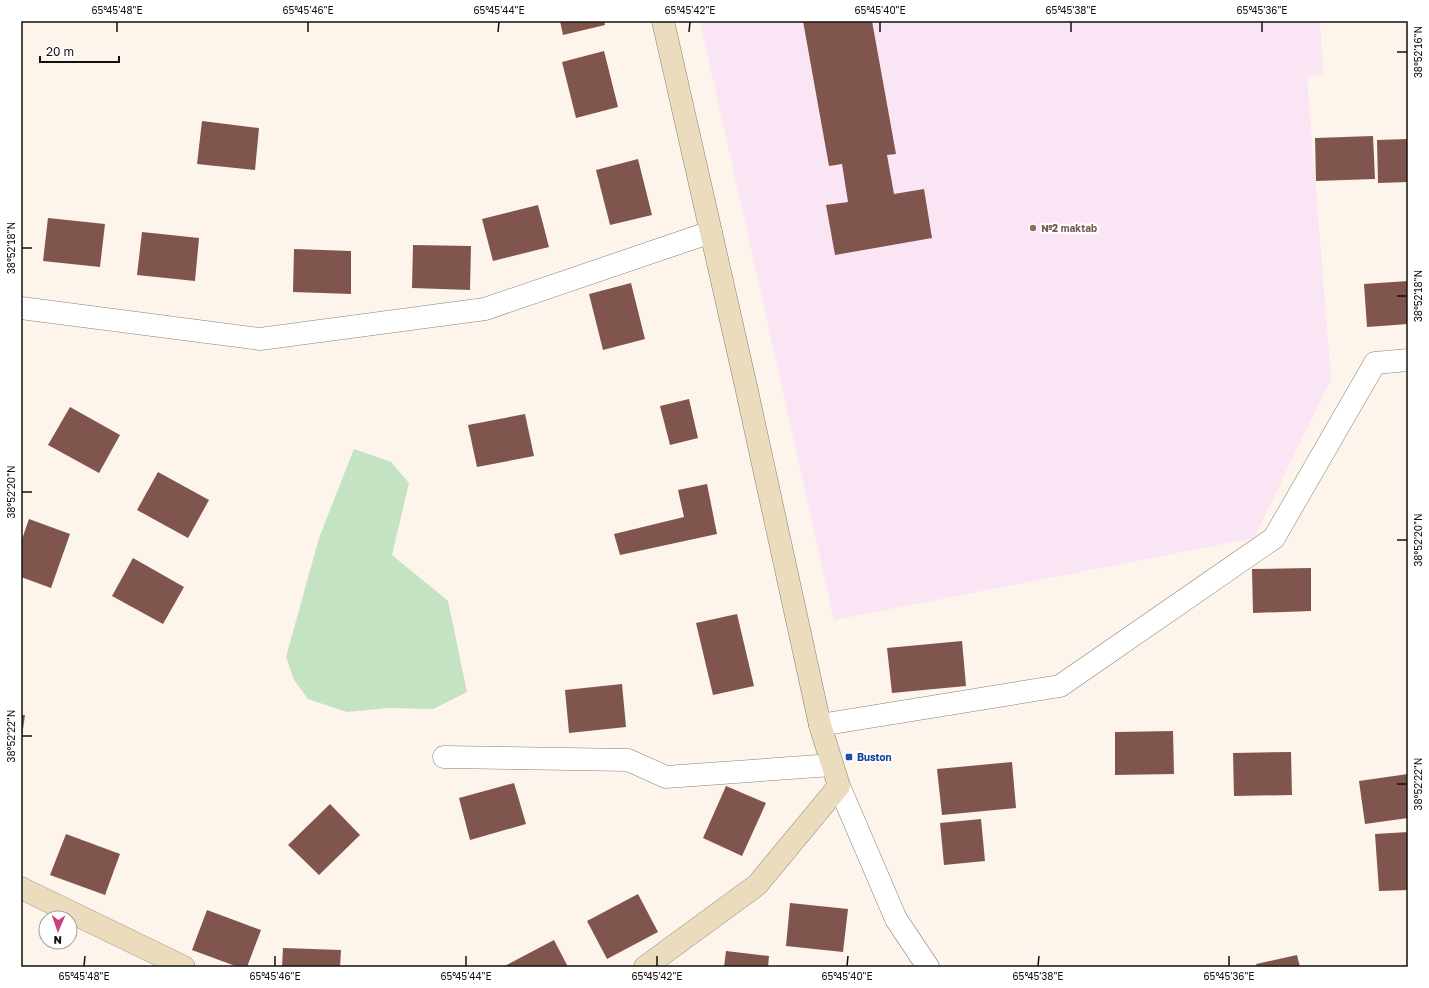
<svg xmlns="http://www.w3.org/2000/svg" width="1429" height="988" font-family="'Golos Text',sans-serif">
<rect width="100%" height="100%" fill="#fdf4eb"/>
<polygon fill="#fae5f4" points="700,21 1320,21 1323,74 1307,77 1331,379 1254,538 834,620"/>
<polygon fill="#c3e3c3" points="354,449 391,462 409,483 392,555 448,601 467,692 433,709 389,708 347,712 308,699 294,680 286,657 319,538"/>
<g fill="#80554e">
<polygon points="560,21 604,21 605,25 563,35"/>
<polygon points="803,21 872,21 896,154 887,155 894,194 924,189 932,238 835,255 826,205 848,202 842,164 829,166"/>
<polygon points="604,51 618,107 576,118 562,62"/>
<polygon points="202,121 259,128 255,170 197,164"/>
<polygon points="1373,136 1375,179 1316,181 1315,138"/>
<polygon points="1408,139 1408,182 1378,183 1377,140"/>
<polygon points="638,159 652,215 610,225 596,170"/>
<polygon points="538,205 549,247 493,261 482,219"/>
<polygon points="48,218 105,224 100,267 43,261"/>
<polygon points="142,232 199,238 195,281 137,275"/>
<polygon points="413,245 471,246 470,290 412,288"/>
<polygon points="294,249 351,251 351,294 293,292"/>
<polygon points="1408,281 1408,324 1367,327 1364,284"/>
<polygon points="631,283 645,339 603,350 589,294"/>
<polygon points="689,399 698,438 670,445 660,406"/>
<polygon points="70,407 120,435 99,473 48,445"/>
<polygon points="525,414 534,456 477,467 468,425"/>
<polygon points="158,472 209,500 188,538 137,510"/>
<polygon points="707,484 717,534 620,555 614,534 684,517 678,490"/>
<polygon points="29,519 70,534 51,588 21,577 21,542"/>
<polygon points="133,558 184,587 163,624 112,596"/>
<polygon points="1311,568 1311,611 1253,613 1252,569"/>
<polygon points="737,614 754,686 713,695 696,623"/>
<polygon points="962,641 966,686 892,693 887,648"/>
<polygon points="622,684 626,727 569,733 565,690"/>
<polygon points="21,715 25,715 22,736 21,736"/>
<polygon points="1173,731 1174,774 1115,775 1115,732"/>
<polygon points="1291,752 1292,795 1234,796 1233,753"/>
<polygon points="1012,762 1016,808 942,815 937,769"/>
<polygon points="1408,774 1408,818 1365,824 1359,781"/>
<polygon points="514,783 526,824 470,840 459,798"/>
<polygon points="726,786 766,803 742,856 703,838"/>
<polygon points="330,804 360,835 319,875 288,845"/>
<polygon points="981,819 985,861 944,865 940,823"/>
<polygon points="1408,832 1408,890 1379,891 1375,834"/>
<polygon points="66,834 120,854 105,895 50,875"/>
<polygon points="638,894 658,932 607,959 587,921"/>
<polygon points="790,903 848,909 843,952 786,946"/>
<polygon points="207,910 261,930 247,967 238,967 192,950"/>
<polygon points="554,940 568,967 503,967"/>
<polygon points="283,948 341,950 340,967 282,967"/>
<polygon points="726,951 769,956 768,967 724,967"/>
<polygon points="1297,955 1300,967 1257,967 1256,964"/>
</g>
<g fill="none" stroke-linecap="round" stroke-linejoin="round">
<defs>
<g id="street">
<polyline points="21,308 260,339 485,309 711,232"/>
<polyline points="820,725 1060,686 1274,538 1375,363 1408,360"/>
<polyline points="444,757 628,760 666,777 832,765"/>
<polyline points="839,786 896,919 928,967"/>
</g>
<g id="secondary">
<polyline points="21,888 184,967"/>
<polyline points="645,967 757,885 839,786 820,725 745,382 663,21"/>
</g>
</defs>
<use href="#street" stroke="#878077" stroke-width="23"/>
<use href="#secondary" stroke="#878077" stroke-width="23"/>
<use href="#street" stroke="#fff" stroke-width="22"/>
<use href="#secondary" stroke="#eadcbc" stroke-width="22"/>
</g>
<path fill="none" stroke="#13100d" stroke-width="1.5" d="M 117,32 L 117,22M 308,32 L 308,22M 498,32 L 499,22M 689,32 L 690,22M 880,32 L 880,22M 1071,32 L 1071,22M 1262,32 L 1262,22M 1397,52 L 1407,52M 22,248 L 32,248M 1397,296 L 1407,296M 22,492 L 32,492M 1397,540 L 1407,540M 22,736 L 32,736M 1397,784 L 1407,784M 84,966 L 85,956M 275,966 L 275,956M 466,966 L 466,956M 657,966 L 657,956M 847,966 L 848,956M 1038,966 L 1039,956M 1229,966 L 1229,956"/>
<circle fill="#8d6e63" stroke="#fff" stroke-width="1.5" cx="1033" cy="228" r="4"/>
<rect fill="#1a4fb4" stroke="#fff" stroke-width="1.5" x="845" y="753" width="8" height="8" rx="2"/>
<g text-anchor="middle" stroke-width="4" stroke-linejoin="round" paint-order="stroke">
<g font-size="10" font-weight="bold" fill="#785e54" stroke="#fff" text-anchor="start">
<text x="1041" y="232">№2 maktab</text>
</g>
<g font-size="10" font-weight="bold" fill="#164399" stroke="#fff" text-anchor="start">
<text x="857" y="761">Buston</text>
</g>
</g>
<rect width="1429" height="988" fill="none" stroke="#ffffff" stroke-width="44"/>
<g transform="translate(58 930) rotate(182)"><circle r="19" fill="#ffffff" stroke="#a19f9e"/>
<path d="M0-3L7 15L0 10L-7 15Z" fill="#c94280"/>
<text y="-6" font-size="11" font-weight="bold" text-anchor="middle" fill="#13100d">N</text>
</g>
<path d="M40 56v6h79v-6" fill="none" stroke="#13100d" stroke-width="2"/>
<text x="46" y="56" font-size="12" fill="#13100d" stroke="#ffffff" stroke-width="3" paint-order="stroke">20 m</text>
<rect x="22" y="22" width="1385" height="944" fill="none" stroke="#13100d" stroke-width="1.5"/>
<g font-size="10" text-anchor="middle" fill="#13100d">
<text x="117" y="14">65°45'48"E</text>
<text x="308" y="14">65°45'46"E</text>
<text x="499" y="14">65°45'44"E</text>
<text x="690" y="14">65°45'42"E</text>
<text x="880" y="14">65°45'40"E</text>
<text x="1071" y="14">65°45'38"E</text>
<text x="1262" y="14">65°45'36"E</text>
<text transform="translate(1418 52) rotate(-90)" y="4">38°52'16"N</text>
<text transform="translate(11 248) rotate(-90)" y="4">38°52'18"N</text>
<text transform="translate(1418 296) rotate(-90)" y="4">38°52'18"N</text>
<text transform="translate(11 492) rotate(-90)" y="4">38°52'20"N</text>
<text transform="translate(1418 540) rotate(-90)" y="4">38°52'20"N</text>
<text transform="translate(11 736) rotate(-90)" y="4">38°52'22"N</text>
<text transform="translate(1418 784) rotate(-90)" y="4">38°52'22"N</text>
<text x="84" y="980">65°45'48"E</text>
<text x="275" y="980">65°45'46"E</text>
<text x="466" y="980">65°45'44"E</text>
<text x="657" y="980">65°45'42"E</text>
<text x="847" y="980">65°45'40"E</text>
<text x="1038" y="980">65°45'38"E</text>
<text x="1229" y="980">65°45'36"E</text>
</g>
</svg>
